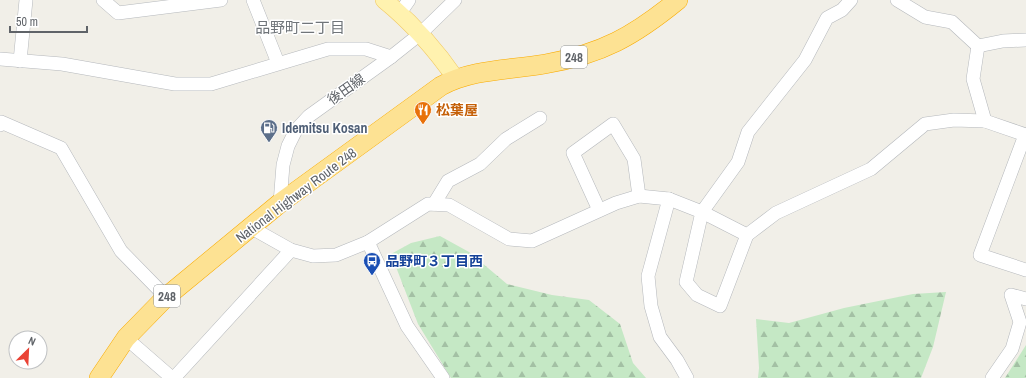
<svg xmlns="http://www.w3.org/2000/svg" width="1026" height="378" font-family="'Archivo Narrow','Noto Sans JP',sans-serif">
<defs>
<pattern id="forest-firs" width="22" height="20" patternUnits="userSpaceOnUse"><rect width="22" height="20" fill="#c5e8c5"/><path d="M5 1l3.5 6h-7zM16 11l3.5 6h-7z" fill="#a3c0a4"/></pattern>
</defs>
<rect width="100%" height="100%" fill="#f1efe8"/>
<g fill="url(#forest-firs)">
<polygon points="440,236 469,252 507,284 552,295 589,300 620,324 633,363 646,378 451,378 418,324 391,254 411,243"/>
<polygon points="946,292 933,347 921,378 758,378 759,368 756,319 789,323 844,308 913,294"/>
<polygon points="1026,345 1026,378 1005,378"/>
</g>
<g fill="none" stroke-linecap="round" stroke-linejoin="round">
<defs>
<g id="minor">
<polyline points="103,0 118,13 221,0"/>
<polyline points="253,0 278,63"/>
<polyline points="897,0 925,17 952,22 978,46"/>
<polyline points="400,13 409,0"/>
<polyline points="978,46 973,79 985,121"/>
<polyline points="978,46 1003,41 1026,40"/>
<polyline points="0,59 62,64 175,84 211,84 328,49 366,49 391,57"/>
<polyline points="20,61 26,0"/>
<polyline points="0,125 1,122 61,148 121,251 166,297"/>
<polyline points="1025,135 980,255 1026,270"/>
<polyline points="669,199 648,276 651,306 660,337 677,360 687,378"/>
<polyline points="280,203 283,165 288,146 296,130 309,116 391,57 420,34 455,0"/>
<polyline points="434,204 448,181 480,164 506,139 540,118"/>
<polyline points="599,210 573,153 613,124 634,159 639,196"/>
<polyline points="250,227 291,250 313,256 336,255 368,242 428,204 449,205 509,239 532,241 616,203 639,196 669,199 702,212 747,235 776,213 871,169 925,124 954,120 985,121 1026,135"/>
<polyline points="747,235 720,306 697,295 686,282 702,212 738,162 748,132 805,60 827,18 842,10 851,0"/>
<polyline points="368,242 407,326 443,378"/>
<polyline points="126,338 172,378"/>
<polyline points="174,378 291,250"/>
<polyline points="992,378 1012,349 1020,322 1011,295 1026,299"/>
</g>
<path id="major" d="M 384,0 C 411,22 436,50 456,79"/>
<path id="highway" d="M 99,378 L 126,338 L 166,297 L 280,203 L 441,86 C 472,69 511,70 545,64 C 602,54 634,36 678,0"/>
</defs>
<use href="#minor" stroke="#b5b8bc" stroke-width="14"/>
<use href="#major" stroke="#f2c960" stroke-width="18"/>
<use href="#highway" stroke="#f9ab00" stroke-width="20"/>
<use href="#minor" stroke="#fff" stroke-width="13"/>
<use href="#major" stroke="#fff2af" stroke-width="17"/>
<use href="#highway" stroke="#fde293" stroke-width="19"/>
</g>
<defs>
<symbol id="restaurant-pin" viewBox="-11 -11 22 30"><path d="M0 17L-7.5 6A9.5 9.5 0 1 1 7.5 6Z" fill="#e8710a" stroke="#fff"/><path d="M-5-6h1v4h1v-4h1v4h1v-4h1v5L-1.5 .5V6h-2V.5L-5-1ZM5-6V6H3V1.5H1.5Q1.5-4 5-6Z" fill="#fff"/></symbol>
<symbol id="fuel-pin" viewBox="-11 -11 22 30"><path d="M0 17L-7.5 6A9.5 9.5 0 1 1 7.5 6Z" fill="#5c6f8a" stroke="#fff"/><path d="M-5.5-6h7V0h2V4h1.3V-2.5L3-4.5l.8-.8L6-3V5H2.5V1h-1V6h-7ZM-4.2-4.7v3.2H.2V-4.7Z" fill="#fff"/></symbol>
<symbol id="bus-pin" viewBox="-11 -11 22 30"><path d="M0 17L-7.5 6A9.5 9.5 0 1 1 7.5 6Z" fill="#1a4fb4" stroke="#fff"/><path d="M-5-6H5V4H4V6H2V4H-2V6H-4V4H-5ZM-3.5-4V0h7V-4ZM-3.5 1.2v1.5H-2V1.2ZM2 1.2v1.5H3.5V1.2Z" fill="#fff"/></symbol>
</defs>
<g fill-rule="evenodd">
<use href="#restaurant-pin" x="413" y="100" width="20" height="27"/>
<use href="#fuel-pin" x="259" y="118" width="20" height="27"/>
<use href="#bus-pin" x="362" y="251" width="20" height="27"/>
</g>
<g text-anchor="middle" stroke-width="3" stroke-linejoin="round" paint-order="stroke">
<g fill="#fff" stroke="#8f9295" stroke-width="1">
<rect x="561" y="46" width="26" height="22" rx="3"/>
<rect x="154" y="285" width="26" height="22" rx="3"/>
</g>
<g font-size="13" font-weight="bold" fill="#5f6368">
<text x="574" y="62">248</text>
<text x="167" y="301">248</text>
</g>
<g font-size="14" fill="#5f6368" stroke="#fff">
<text transform="translate(346 89) rotate(-35)" y="5">後田線</text>
<text transform="translate(296 195) rotate(-37)" y="5">National Highway Route 248</text>
</g>
<g font-size="14" font-weight="bold" fill="#c56008" stroke="#fff" text-anchor="start">
<text x="436" y="115">松葉屋</text>
</g>
<g font-size="14" font-weight="bold" fill="#4e5e75" stroke="#fff" text-anchor="start">
<text x="282" y="133">Idemitsu Kosan</text>
</g>
<g font-size="14" font-weight="bold" fill="#164399" stroke="#fff" text-anchor="start">
<text x="385" y="266">品野町３丁目西</text>
</g>
<g font-size="15" fill="#70757a" stroke="#fff">
<text x="300" y="33">品野町二丁目</text>
</g>
</g>
<g transform="translate(28 350) rotate(24)"><circle r="19" fill="#ffffff" stroke="#bfc1c3"/>
<path d="M0-3L7 15L0 10L-7 15Z" fill="#ea4335"/>
<text y="-6" font-size="11" font-weight="bold" text-anchor="middle" fill="#5f6368">N</text>
</g>
<path d="M10 26v6h77v-6" fill="none" stroke="#5f6368" stroke-width="2"/>
<text x="16" y="26" font-size="12" fill="#5f6368" stroke="#ffffff" stroke-width="3" paint-order="stroke">50 m</text>
</svg>
